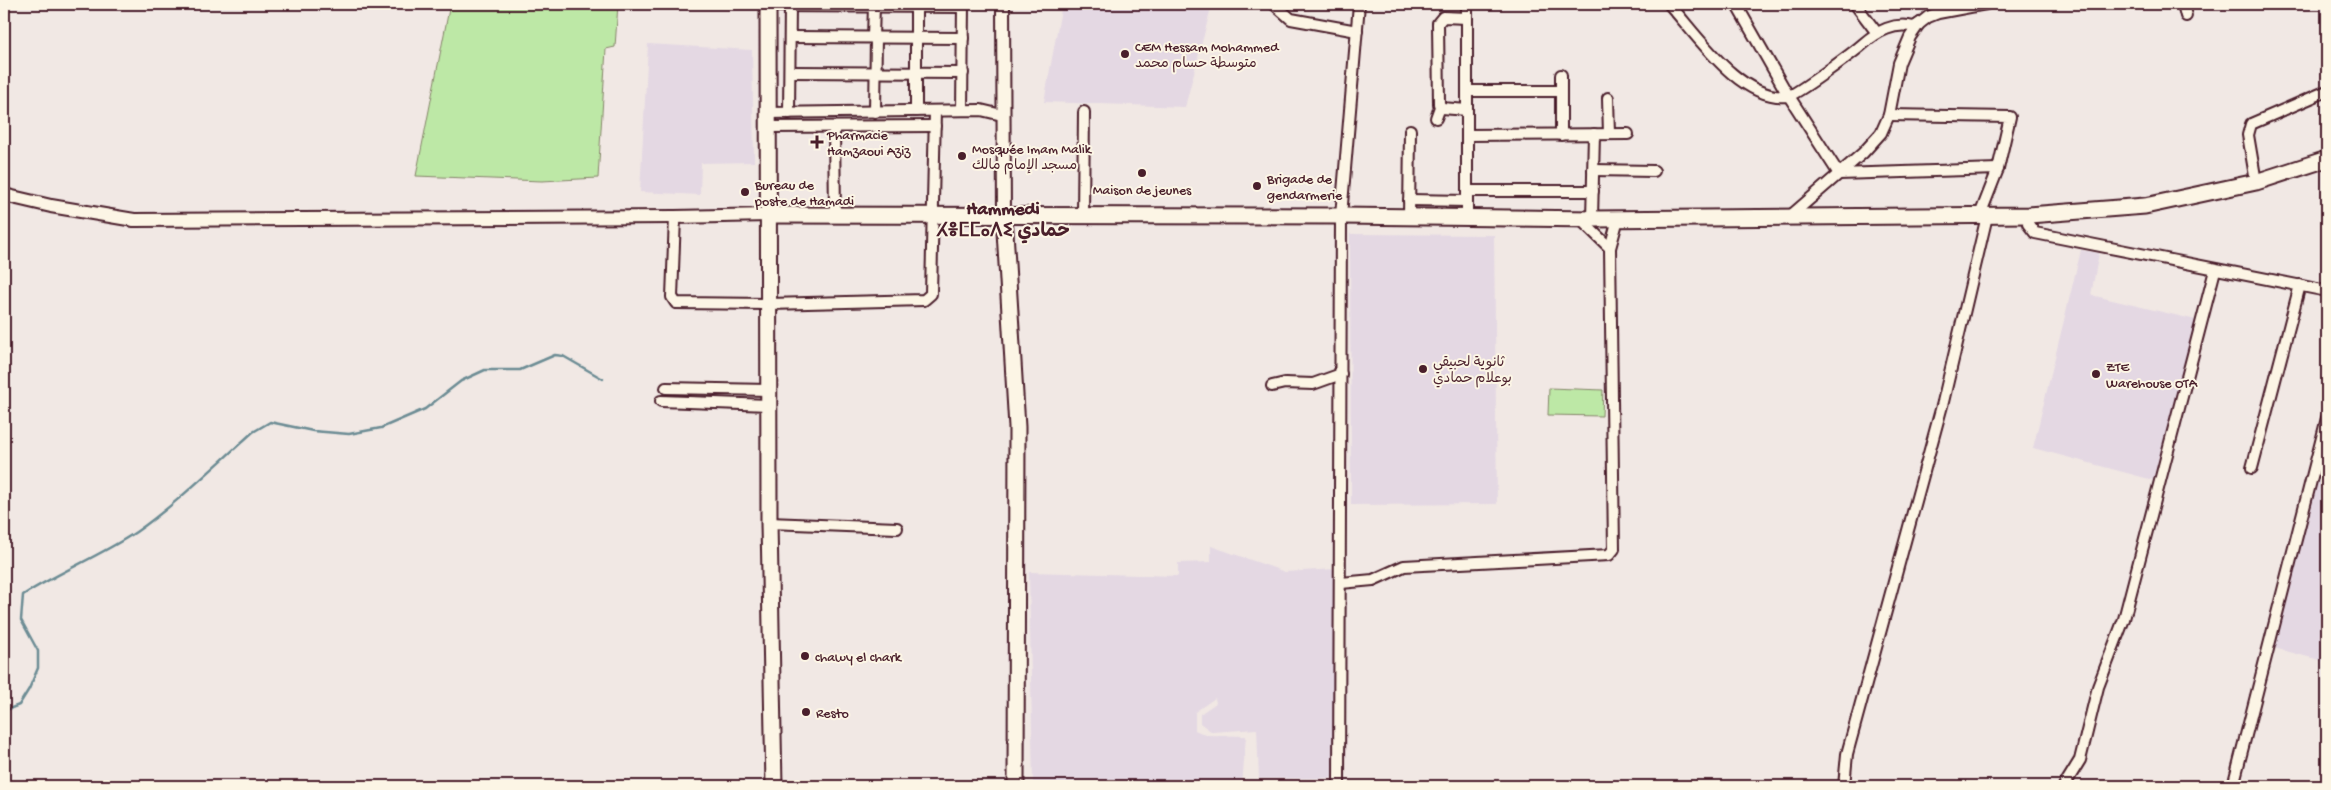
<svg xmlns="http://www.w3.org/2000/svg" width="2331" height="790" font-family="'Gochi Hand','Playpen Sans Arabic','Noto Sans Tifinagh',sans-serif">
<rect width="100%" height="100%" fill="#f1e8e4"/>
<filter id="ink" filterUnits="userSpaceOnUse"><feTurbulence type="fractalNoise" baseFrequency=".02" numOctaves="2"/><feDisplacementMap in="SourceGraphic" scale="10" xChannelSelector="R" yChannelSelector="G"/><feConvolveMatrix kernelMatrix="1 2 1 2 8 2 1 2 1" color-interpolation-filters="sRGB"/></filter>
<g filter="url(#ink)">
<g fill="#e4d8e3">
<polygon points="1062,4 1212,4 1185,107 1044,102"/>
<polygon points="648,44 752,50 754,162 701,163 700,195 640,192"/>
<polygon points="1350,234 1494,235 1497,504 1351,505"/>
<polygon points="2081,250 2099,253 2091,295 2196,320 2153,480 2033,448"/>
<polygon points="2327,443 2327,662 2274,648"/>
<polygon points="1211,546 1285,572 1335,569 1335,778 1259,779 1257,729 1212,732 1200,723 1200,714 1216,703 1215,698 1195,712 1195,730 1206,735 1246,736 1242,786 1033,786 1029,572 1178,576 1178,563 1211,562"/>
</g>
<g fill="#bde8a6" stroke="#848468">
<polygon points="450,4 618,4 615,47 606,49 598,178 542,181 416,176"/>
<polygon points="1549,388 1603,390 1602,416 1548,415"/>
</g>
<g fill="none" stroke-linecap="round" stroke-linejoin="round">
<path stroke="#6c8c94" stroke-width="2.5" d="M 4,711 L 19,705 L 29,689 L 38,668 L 38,651 L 21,620 L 23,595 C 59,572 100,556 136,532 C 175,505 217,464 253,432 L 270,422 L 313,431 L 349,434 L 381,428 L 425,409 L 461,381 L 485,370 L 520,370 L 555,355 L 563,356 L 603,379"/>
<defs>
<g id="minor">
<polyline points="1274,4 1291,19 1357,31"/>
<path d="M 1669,4 C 1697,35 1741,102 1788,96 C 1796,95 1854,52 1863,44 C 1878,31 1894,22 1914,27 L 1919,24"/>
<polyline points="1736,4 1785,90 1839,174 1998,169"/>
<polyline points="1855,4 1877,33"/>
<polyline points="2183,4 2186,16"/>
<polyline points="768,6 963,7"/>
<polyline points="1467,8 1467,217"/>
<polyline points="1467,18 1443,17 1438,23 1439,104 1442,108 1467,110"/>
<polyline points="790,37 963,38"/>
<polyline points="873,37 874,6"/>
<polyline points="790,72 963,73"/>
<polyline points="1561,75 1561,135"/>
<polyline points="1467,91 1561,91"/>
<polyline points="1608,98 1609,134"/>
<polyline points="962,110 963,4"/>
<polyline points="916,111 916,7"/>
<polyline points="875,112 876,37"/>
<polyline points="767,113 981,110 1002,115"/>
<polyline points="789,113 790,4"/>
<polyline points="1889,115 2010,117 1998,169 1980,215"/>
<polyline points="1436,118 1440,107"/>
<polyline points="767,127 935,126"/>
<polyline points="834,127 835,215"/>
<polyline points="1467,135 1628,134"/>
<polyline points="1593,170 1654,171"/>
<polyline points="2256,182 2248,135 2251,124 2327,91"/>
<polyline points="1467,191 1593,191"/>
<polyline points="1409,200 1467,201"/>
<polyline points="2029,215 2028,224 2035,233 2327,291"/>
<polyline points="1083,216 1084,112"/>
<polyline points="675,217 672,297 676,303 769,304 924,300 931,294 935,111"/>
<polyline points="1409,217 1410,130"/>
<polyline points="1789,217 1863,153 1881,133 1889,115 1899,63 1910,37 1919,24 1928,17 1938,13 1986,4"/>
<polyline points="1580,219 1610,248"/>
<polyline points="1592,219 1594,134"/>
<polyline points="1272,386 1285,383 1313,384 1341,374"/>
<polyline points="666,388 769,390"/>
<polyline points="661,401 769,405"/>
<polyline points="2252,468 2300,285"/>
<polyline points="769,523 897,528"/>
<polyline points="1341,583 1373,580 1404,566 1609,555 1614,549 1610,248 1618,219"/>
<polyline points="1339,786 1341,216 1359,4"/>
<polyline points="1844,786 1847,754 1943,402 1987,216"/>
<polyline points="2064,786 2080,760 2098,687 2124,619 2215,270"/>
<polyline points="2233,786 2327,418"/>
</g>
<g id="tertiary">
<polyline points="1003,4 1004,215"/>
<polyline points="4,195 51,206 134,220 675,217 769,215"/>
</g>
<g id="secondary">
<polyline points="768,4 769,523 774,786"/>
<polyline points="769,215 1341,216 1592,219 2029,215 2145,206 2256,182 2327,159"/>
<polyline points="1004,215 1017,427 1016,786"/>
</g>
</defs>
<use href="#minor" stroke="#4a1f2b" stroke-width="14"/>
<use href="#tertiary" stroke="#4a1f2b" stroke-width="16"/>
<use href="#secondary" stroke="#4a1f2b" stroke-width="19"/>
<use href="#minor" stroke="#fcf5e5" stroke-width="10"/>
<use href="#tertiary" stroke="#fcf5e5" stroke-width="12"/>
<use href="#secondary" stroke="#fcf5e5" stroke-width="15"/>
</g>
</g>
<g fill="#4a1f2b" stroke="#fcf5e5" stroke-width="2">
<circle cx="1125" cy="54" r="5"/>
<path d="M814.5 134.5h5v5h5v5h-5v5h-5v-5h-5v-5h5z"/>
<circle cx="962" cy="156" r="5"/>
<circle cx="1142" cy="173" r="5"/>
<circle cx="1257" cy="186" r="5"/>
<circle cx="745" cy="192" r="5"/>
<circle cx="1423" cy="369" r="5"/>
<circle cx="2096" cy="374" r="5"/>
<circle cx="805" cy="656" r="5"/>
<circle cx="806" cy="712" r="5"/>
</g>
<g text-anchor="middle" stroke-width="4" stroke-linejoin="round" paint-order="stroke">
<g font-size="14" fill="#4a1f2b" stroke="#fcf5e5" text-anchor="start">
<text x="1135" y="51">CEM Hessam Mohammed<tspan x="1135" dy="16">متوسطة حسام محمد</tspan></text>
<text x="827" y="139">Pharmacie<tspan x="827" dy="16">Hamzaoui Aziz</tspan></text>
<text x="972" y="153">Mosquée Imam Malik<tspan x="972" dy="16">مسجد الإمام مالك</tspan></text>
<text x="1267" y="183">Brigade de<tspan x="1267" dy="16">gendarmerie</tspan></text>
<text x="755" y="189">Bureau de<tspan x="755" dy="16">poste de Hamadi</tspan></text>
<text x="1142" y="194" text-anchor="middle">Maison de jeunes</text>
<text x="1433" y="366">ثانوية لحبيقي<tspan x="1433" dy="16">بوعلام حمادي</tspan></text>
<text x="2106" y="371">ZTE<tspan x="2106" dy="16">Warehouse OTA</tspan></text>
<text x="815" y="661">chawy el chark</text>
<text x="816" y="717">Resto</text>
</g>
<g font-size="19" font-weight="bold" fill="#4a1f2b" stroke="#fcf5e5">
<text x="1003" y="214">Hammedi<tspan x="1003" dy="22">ⵃⴻⵎⵎⴰⴷⵉ حمادي</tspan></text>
</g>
</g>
<rect width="2331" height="790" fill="none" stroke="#fcf5e5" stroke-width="20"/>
<rect x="10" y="10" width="2311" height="770" fill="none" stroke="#4a1f2b" stroke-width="2" filter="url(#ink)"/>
</svg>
